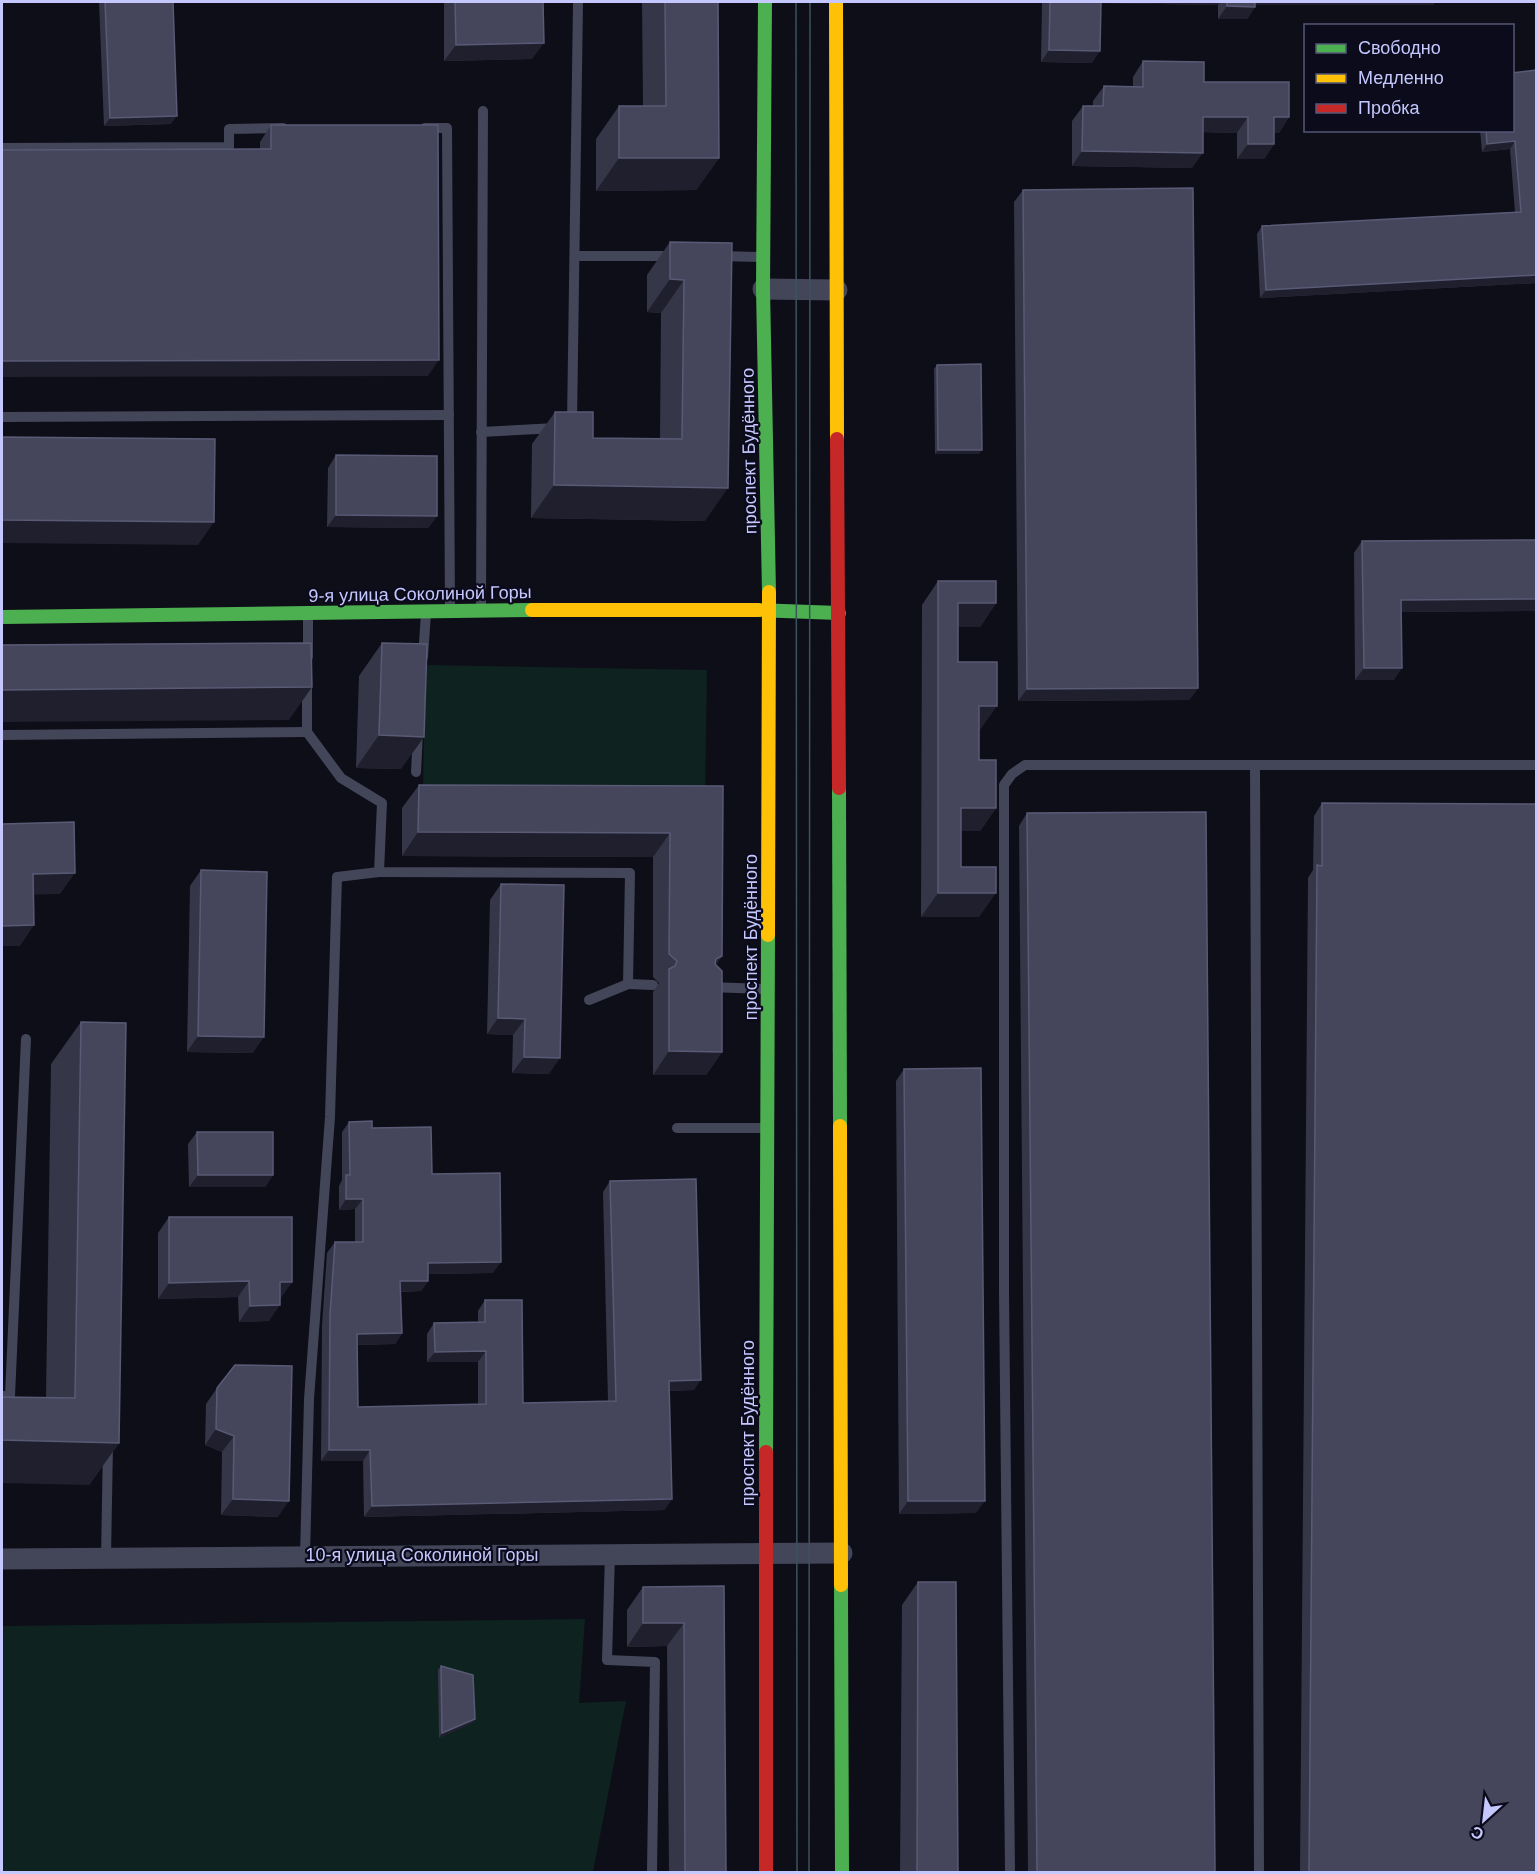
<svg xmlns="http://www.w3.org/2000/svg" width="1538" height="1874" font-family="Arial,sans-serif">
<rect width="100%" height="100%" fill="#0e0e18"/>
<g fill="#0e2220">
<polygon points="425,665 707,670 705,795 423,790"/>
<polygon points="585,1619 579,1703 626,1701 593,1872 2,1872 2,1626"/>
</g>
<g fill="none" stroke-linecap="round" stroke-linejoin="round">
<g stroke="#434559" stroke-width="10">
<polyline points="425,128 447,128 450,609"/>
<polyline points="2,148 229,147 229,129 283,128"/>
<polyline points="575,256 673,256"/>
<polyline points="719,256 760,257"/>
<polyline points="2,417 449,415"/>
<polyline points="572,424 578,2"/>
<polyline points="481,432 557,428"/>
<polyline points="481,609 483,111"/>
<polyline points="308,657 308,616"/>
<polyline points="423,657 426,613"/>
<polyline points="307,679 307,732 341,778 382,803 379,872 630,873 628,984 653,985"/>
<polyline points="2,735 307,732"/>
<polyline points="1255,765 1259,1872"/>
<polyline points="416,772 418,732"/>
<polyline points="709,987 765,989"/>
<polyline points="589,1000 628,984"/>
<polyline points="677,1128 767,1128"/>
<polyline points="2,1396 10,1396 26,1039"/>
<polyline points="610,1553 607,1660 655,1662 652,1872"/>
<polyline points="305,1556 309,1399 330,1117 337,877 379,872"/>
<polyline points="106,1558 108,1444"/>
<polyline points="1010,1872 1004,1292 1004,785 1012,774 1025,765 1536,765"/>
</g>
<g stroke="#434559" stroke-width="21">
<polyline points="763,289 837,290"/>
<polyline points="2,1559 842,1553"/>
</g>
<g stroke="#4caf50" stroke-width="14">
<polyline points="765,2 763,289 769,592"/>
<polyline points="758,610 839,613"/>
<polyline points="2,617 532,610"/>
<polyline points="839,788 840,1126"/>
<polyline points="766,1452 768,935"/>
<polyline points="841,1585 842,1872"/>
</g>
<g stroke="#ffc107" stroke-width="14">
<polyline points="836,2 837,439"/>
<polyline points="532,610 758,610"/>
<polyline points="768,935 769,592"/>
<polyline points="840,1126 841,1585"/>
</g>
<g stroke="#c62828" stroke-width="14">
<polyline points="837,439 839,788"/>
<polyline points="766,1452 766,1872"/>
</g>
<g stroke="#3a545e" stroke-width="1.5">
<polyline points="796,2 797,1872"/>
<polyline points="809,1872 810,2"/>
</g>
</g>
<g fill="#363649">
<polygon points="99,2 173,2 171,124 104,126"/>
<polygon points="444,2 543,2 532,59 444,61"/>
<polygon points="642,2 718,2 719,158 696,190 596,191 596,139 619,106 643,106"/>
<polygon points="1042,2 1435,2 1433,5 1255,5 1255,7 1247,19 1218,19 1218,5 1101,3 1092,63 1041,62"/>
<polygon points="1143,61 1204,82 1289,117 1279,133 1274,133 1274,144 1264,159 1237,159 1237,133 1203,132 1192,168 1072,166 1072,121 1083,106 1093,106 1093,101 1104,86 1133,86 1133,77"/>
<polygon points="1512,73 1536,283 1260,298 1257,234 1262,226 1515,212 1510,149 1482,152 1480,130 1512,130"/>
<polygon points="271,125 428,376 260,149 260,142"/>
<polygon points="1023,190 1198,688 1189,700 1018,701 1014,202"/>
<polygon points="670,242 732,243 705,521 531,518 532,444 555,412 593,438 660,439 661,313 647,312 647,275"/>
<polygon points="937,365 979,454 935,454 934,369"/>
<polygon points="336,455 437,516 428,528 327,527 328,468"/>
<polygon points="1362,541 1536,611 1401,612 1394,680 1355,680 1354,553"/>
<polygon points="938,581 996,603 980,627 958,627 958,662 980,730 979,730 979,760 996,808 980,831 961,831 961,867 979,917 921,917 922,605"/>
<polygon points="382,643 401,769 356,768 359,676"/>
<polygon points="419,785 723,786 722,956 716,965 722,1052 706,1075 653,1075 653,992 659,983 653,977 653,857 402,856 402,808"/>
<polygon points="1322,803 1536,1872 1300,1872 1308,878 1313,870 1314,816"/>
<polygon points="1027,813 1215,1872 1028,1872 1019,826"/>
<polygon points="201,870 253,1053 187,1052 190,886"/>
<polygon points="501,884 549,1074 512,1073 513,1035 487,1034 490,900"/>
<polygon points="81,1022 119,1443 89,1485 46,1398 51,1064"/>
<polygon points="904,1069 976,1513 899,1514 896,1081"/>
<polygon points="349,1122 372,1128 432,1174 493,1273 428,1274 428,1281 421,1291 401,1292 402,1333 395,1344 357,1345 358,1407 478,1404 478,1362 427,1362 427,1334 434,1323 478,1322 478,1311 485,1300 523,1403 608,1401 603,1192 610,1181 694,1390 669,1391 672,1499 664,1510 364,1517 363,1461 321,1461 322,1326 327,1253 335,1242 355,1242 355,1209 339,1210 339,1186 342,1180 342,1132"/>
<polygon points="197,1132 273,1175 265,1187 189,1187 188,1144"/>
<polygon points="169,1217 292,1282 280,1298 269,1321 239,1322 238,1297 158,1299 158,1233"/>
<polygon points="217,1388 278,1517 221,1515 222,1452 205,1445 206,1404"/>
<polygon points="918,1582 958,1872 900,1872 902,1605"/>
<polygon points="724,1586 726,1872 669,1872 667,1646 627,1647 627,1610 643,1587"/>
<polygon points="441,1666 475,1719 472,1723 439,1738 438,1670"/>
</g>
<g fill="#1f1f2d">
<polygon points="1093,2 1220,2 1218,5 1092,3"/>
<polygon points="1249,2 1435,2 1433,5 1247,5"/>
<polygon points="1227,6 1255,7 1247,19 1218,19"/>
<polygon points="544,43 532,59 444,61 456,45"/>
<polygon points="1049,50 1100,51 1092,63 1041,62"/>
<polygon points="177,116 171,124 104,126 110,118"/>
<polygon points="1203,117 1248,117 1237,133 1193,132"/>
<polygon points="1274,117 1289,117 1279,133 1264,133"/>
<polygon points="1515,141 1510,149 1482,152 1487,144"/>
<polygon points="1248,144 1274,144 1264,159 1237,159"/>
<polygon points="1082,151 1203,153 1192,168 1072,166"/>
<polygon points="619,158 719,158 696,190 596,191"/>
<polygon points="1536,275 1536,283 1260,298 1266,290"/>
<polygon points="670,279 684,280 661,313 647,312"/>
<polygon points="439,360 428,376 2,377 2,361"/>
<polygon points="938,450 982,450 979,454 935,454"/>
<polygon points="554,485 728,488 705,521 531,518"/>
<polygon points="336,515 437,516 428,528 327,527"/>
<polygon points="2,520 214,522 198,545 2,543"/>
<polygon points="1536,599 1536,611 1393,612 1401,600"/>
<polygon points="958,603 996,603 980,627 942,627"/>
<polygon points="1364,668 1402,668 1394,680 1355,680"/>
<polygon points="312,687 289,720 2,722 2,690"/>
<polygon points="1198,688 1189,700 1018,701 1027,689"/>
<polygon points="979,706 997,706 980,730 963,730"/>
<polygon points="379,735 424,737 401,769 356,768"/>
<polygon points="961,808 996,808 980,831 944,831"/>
<polygon points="418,832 670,833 653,857 402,856"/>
<polygon points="75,873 60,894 19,895 33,874"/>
<polygon points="938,893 996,893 979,917 921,917"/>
<polygon points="34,925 20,946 2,946 2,926"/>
<polygon points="722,956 706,980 716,959"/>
<polygon points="498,1018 525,1019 513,1035 487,1034"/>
<polygon points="198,1036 264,1037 253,1053 187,1052"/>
<polygon points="669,1051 722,1052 706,1075 653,1075"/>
<polygon points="524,1057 560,1058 549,1074 512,1073"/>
<polygon points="198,1175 273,1175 265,1187 189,1187"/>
<polygon points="346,1199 363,1199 355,1209 339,1210"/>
<polygon points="501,1262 493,1273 421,1274 428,1263"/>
<polygon points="249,1281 238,1297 158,1299 169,1283"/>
<polygon points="400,1281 428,1281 421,1291 393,1292"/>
<polygon points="280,1282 292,1282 281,1298 269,1298"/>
<polygon points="280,1305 269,1321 239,1322 250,1306"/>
<polygon points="402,1333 395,1344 349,1345 357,1334"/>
<polygon points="486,1351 478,1362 427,1362 435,1352"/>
<polygon points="701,1380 694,1390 661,1391 669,1381"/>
<polygon points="216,1429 234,1436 222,1452 205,1445"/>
<polygon points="2,1440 119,1443 89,1485 2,1483"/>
<polygon points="329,1450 370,1450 363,1461 321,1461"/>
<polygon points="233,1499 289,1501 278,1517 221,1515"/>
<polygon points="672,1499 664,1510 364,1517 372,1506"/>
<polygon points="908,1501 985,1501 976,1513 899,1514"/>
<polygon points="643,1623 684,1623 667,1646 627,1647"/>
<polygon points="475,1719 472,1723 439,1738 442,1733"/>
</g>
<g fill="#45465c" stroke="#595a76" stroke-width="1.5">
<polygon points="105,2 173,2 177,116 110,118"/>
<polygon points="455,2 543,2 544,43 456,45"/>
<polygon points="665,2 718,2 719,158 619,158 619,106 666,106"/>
<polygon points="1050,2 1101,2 1100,51 1049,50"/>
<polygon points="1227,2 1255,2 1255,7 1227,6"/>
<polygon points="1143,61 1204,62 1204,82 1289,82 1289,117 1274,117 1274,144 1248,144 1248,117 1203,117 1203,153 1082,151 1083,106 1103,106 1104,86 1143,87"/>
<polygon points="1536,70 1536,275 1266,290 1262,226 1521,212 1515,141 1487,144 1486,130 1512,130 1512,73"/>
<polygon points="271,125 438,125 439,360 2,361 2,150 271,149"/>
<polygon points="1193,188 1198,688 1027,689 1023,190"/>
<polygon points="670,242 732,243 728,488 554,485 555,412 593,412 593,438 682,439 684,280 670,279"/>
<polygon points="981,364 982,450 938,450 937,365"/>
<polygon points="2,437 215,439 214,522 2,520"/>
<polygon points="336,455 437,456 437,516 336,515"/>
<polygon points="1536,540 1536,599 1401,600 1402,668 1364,668 1362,541"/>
<polygon points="938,581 996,581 996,603 958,603 958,662 997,662 997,706 979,706 979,760 996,760 996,808 961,808 961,867 996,867 996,893 938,893"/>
<polygon points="311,643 312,687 2,690 2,645"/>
<polygon points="382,643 427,644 424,737 379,735"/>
<polygon points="419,785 723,786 722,956 716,959 715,964 722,971 722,1052 669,1051 669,969 675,966 677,961 669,954 670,833 418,832"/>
<polygon points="1322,803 1536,804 1536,1872 1309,1872 1317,865 1322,866"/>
<polygon points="1206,812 1215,1872 1037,1872 1027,813"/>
<polygon points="74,822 75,873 33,874 34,925 2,926 2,824"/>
<polygon points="201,870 267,872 264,1037 198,1036"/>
<polygon points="501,884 564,885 560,1058 524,1057 525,1019 498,1018"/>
<polygon points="81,1022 126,1023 119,1443 2,1440 2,1397 75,1398"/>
<polygon points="981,1068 985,1501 908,1501 904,1069"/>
<polygon points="372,1121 372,1128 431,1127 432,1174 500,1173 501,1262 428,1263 428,1281 400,1281 402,1333 357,1334 358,1407 486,1404 486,1351 435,1352 434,1323 485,1322 485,1300 522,1300 523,1403 616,1401 610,1181 696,1179 701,1380 669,1381 672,1499 372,1506 370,1450 329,1450 330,1315 335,1242 363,1242 363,1199 346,1199 346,1175 350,1175 349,1122"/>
<polygon points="197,1132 273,1132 273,1175 198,1175"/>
<polygon points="169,1217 292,1217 292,1282 280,1282 280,1305 250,1306 249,1281 169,1283"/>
<polygon points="235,1365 292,1366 289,1501 233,1499 234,1436 216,1429 217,1388"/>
<polygon points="918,1582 956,1582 958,1872 917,1872"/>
<polygon points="724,1586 726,1872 685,1872 684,1623 643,1623 643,1587"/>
<polygon points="441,1666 473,1675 475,1719 442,1733"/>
</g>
<g text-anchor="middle" stroke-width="4.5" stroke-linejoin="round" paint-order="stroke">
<g font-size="18" fill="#c5c8ff" stroke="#0b0b1b">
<text transform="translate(749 451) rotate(-91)" y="6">проспект Будённого</text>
<text transform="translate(420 594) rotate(-1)" y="6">9-я улица Соколиной Горы</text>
<text transform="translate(751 937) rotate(-90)" y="6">проспект Будённого</text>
<text transform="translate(748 1423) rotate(-90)" y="6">проспект Будённого</text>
<text x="422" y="1561">10-я улица Соколиной Горы</text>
</g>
</g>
<rect width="1538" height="1874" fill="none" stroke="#c5c8ff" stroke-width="6"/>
<rect x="1304" y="24" width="210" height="108" fill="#0b0b1b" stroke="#555776" stroke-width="1.5"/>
<rect x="1316" y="44" width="30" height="9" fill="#4caf50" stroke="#555776" stroke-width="1.5"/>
<text x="1358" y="54" font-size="18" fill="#c5c8ff">Свободно</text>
<rect x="1316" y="74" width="30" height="9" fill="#ffc107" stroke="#555776" stroke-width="1.5"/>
<text x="1358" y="84" font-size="18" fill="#c5c8ff">Медленно</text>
<rect x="1316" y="104" width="30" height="9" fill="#c62828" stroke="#555776" stroke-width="1.5"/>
<text x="1358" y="114" font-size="18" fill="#c5c8ff">Пробка</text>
<g transform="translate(1484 1820) rotate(207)" stroke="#0b0b1b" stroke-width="4.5" paint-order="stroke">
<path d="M0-4.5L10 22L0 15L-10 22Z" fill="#c5c8ff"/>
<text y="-9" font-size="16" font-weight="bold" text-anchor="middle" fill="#c5c8ff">С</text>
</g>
</svg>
